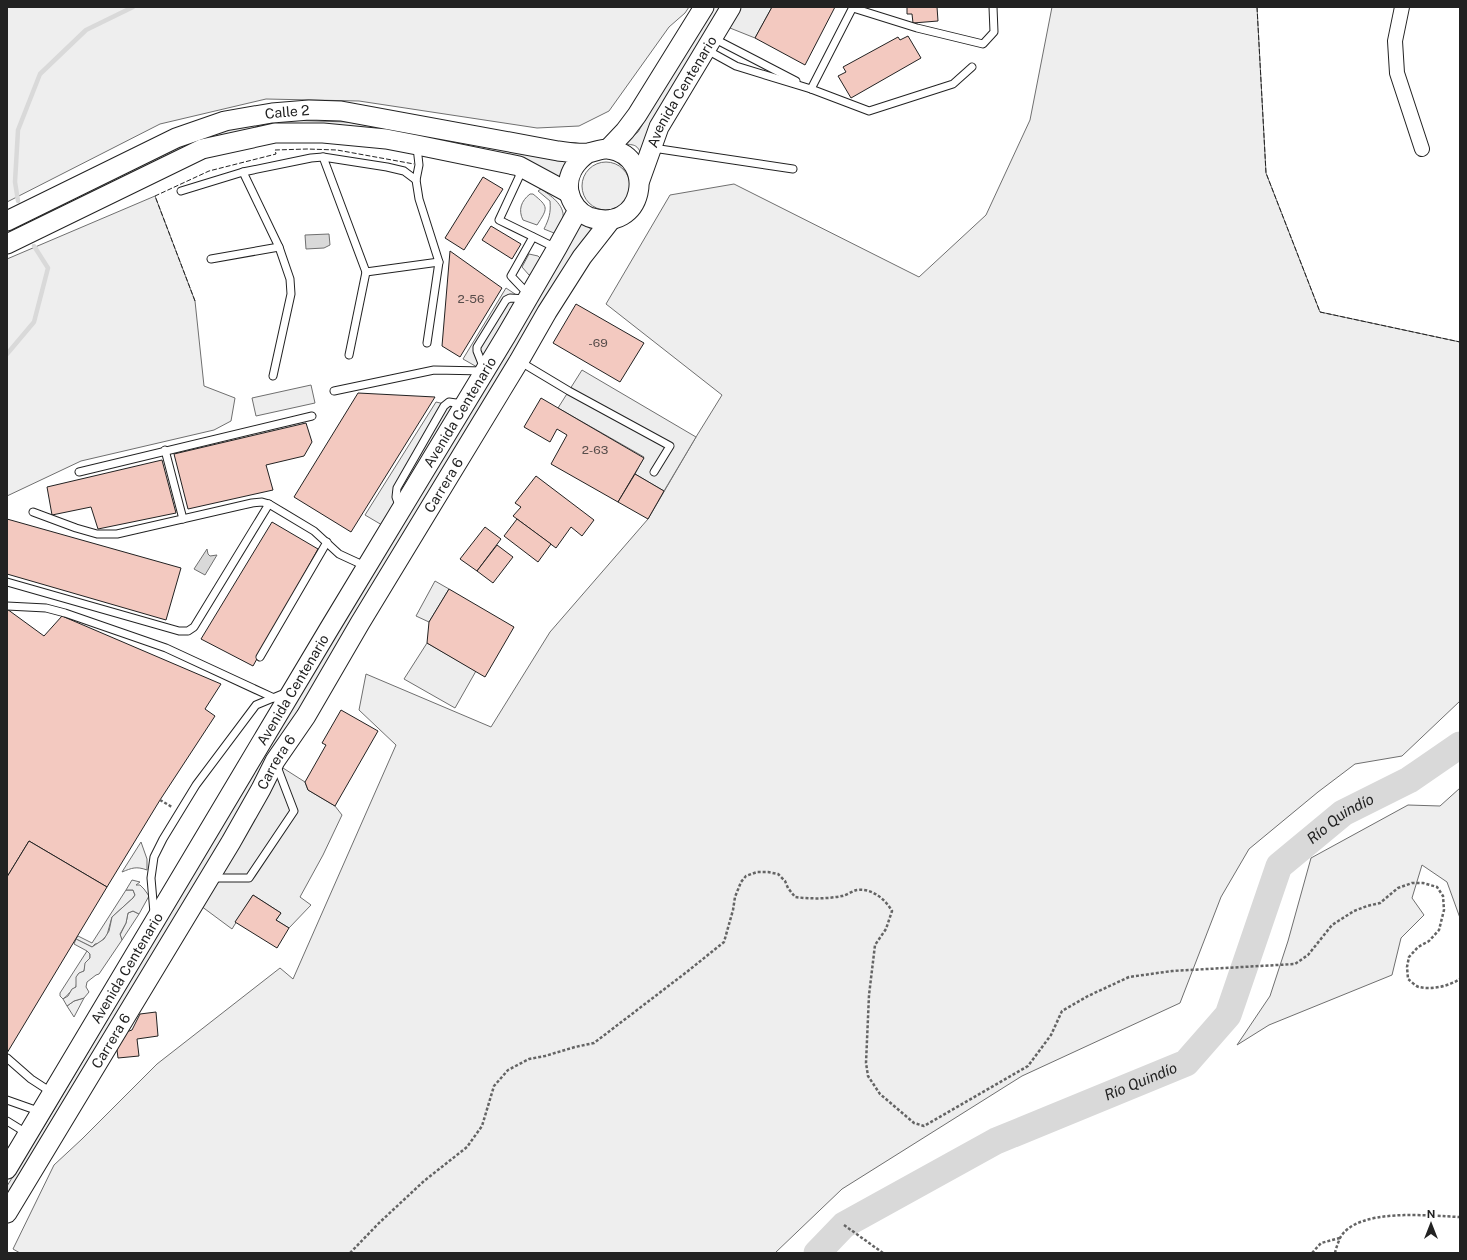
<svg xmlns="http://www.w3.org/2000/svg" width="1467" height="1260" font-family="'Public Sans',sans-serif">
<rect width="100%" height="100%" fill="#fff"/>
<g fill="#eee" stroke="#6f6f6f">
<polygon points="7,7 689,7 685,13 669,27 609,111 579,126 537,128 359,101 266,99 160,124 7,202"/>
<path d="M 712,7 L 722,7 L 642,156 C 637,144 635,145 624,144 L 638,132 Z"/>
<polygon points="1052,7 1257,7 1266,173 1320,312 1460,342 1460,701 1402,756 1355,764 1318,792 1249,849 1221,897 1180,1003 1022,1076 842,1189 775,1253 20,1253 13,1249 54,1165 82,1139 157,1064 280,968 293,979 396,745 359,710 366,674 491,727 550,632 648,519 696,437 722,395 606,304 670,195 734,184 919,277 986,215 1030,120"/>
<polygon points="283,120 349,122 570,160 563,179 275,125 7,234 7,229 179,145 224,130"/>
<circle cx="606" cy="186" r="24"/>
<path d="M 541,189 C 550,195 565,205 563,218 C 562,223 559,228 557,233 L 554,233 L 544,229 C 549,219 551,213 550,201 L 538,191 Z"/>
<path d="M 530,194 L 533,194 C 549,207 548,208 537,225 L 523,220 C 518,210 521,201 530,194 Z"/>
<polygon points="155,196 195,301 204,386 235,398 231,421 214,430 81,461 7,496 7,259"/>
<polygon points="581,221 589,228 596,229 574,254 474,417 373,584 299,713 7,1198 7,1186 46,1123"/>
<polygon points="529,254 538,256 541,259 531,275 529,275 522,267"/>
<polygon points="311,385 315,403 256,416 252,398"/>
<polygon points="1460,788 1460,918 1447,882 1422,865 1412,898 1424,915 1401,938 1392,975 1269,1025 1237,1045 1270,996 1288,941 1311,858 1408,805 1440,806"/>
<path d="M 141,842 L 147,859 L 147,870 C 136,866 132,868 122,872 Z"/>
<polygon points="126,890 133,890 135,895 133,898 112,917 107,935 100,943 95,944 92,947 76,939 78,936 92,943"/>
<polygon points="133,911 139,914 122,940 120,935 126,923 128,913"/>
<path d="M 87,951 L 90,954 L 90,959 L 86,962 L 84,971 L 78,974 L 76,987 C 70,990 69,995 63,999 L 60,996 L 60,993 Z"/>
<polygon points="84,998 74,1017 67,1006 74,1001"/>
</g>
<g fill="#ededed" stroke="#6f6f6f">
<polygon points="731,7 772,7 755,38 720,24"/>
<polygon points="506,288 518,296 477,367 463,359"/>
<polygon points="582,370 696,437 664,491 635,474 644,457 558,408"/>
<polygon points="436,402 453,406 382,525 365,515"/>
<polygon points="435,581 449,589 429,622 416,616"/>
<polygon points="427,643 476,671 455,708 404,679"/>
<polygon points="283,768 305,782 308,790 335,806 342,815 323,855 300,897 311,905 289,928 276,920 281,913 253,895 232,929 201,906 231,850"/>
<polygon points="132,880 140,882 136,885 140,885 144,889 149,896 139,914 133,911 128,913 126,923 120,934 122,940 99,974 96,975 87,982 86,987 89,992 84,998 74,1001 67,1006 63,999 68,996 72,989 76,987 76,977 79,973 84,971 85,963 90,958 90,954 87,951 74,944 76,939 92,947 104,939 109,931 112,917 133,898 135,895 133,890 126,890"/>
</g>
<g fill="#d9d9d9" stroke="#6f6f6f">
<polygon points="329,234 330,245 324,248 306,249 305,235"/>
<polygon points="207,549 208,554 210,556 217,555 205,575 194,569"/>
</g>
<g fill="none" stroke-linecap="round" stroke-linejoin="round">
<g stroke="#d9d9d9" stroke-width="4.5">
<polyline points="18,201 15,182 18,130 40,74 86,30 133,7"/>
<polyline points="7,354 34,322 48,268 34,246"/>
</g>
<path stroke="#d9d9d9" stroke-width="27" id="s1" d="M 817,1253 L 844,1225 L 996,1141 L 1186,1063 L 1228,1015 L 1279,866 L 1343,813 L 1409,780 L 1460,745"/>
</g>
<g fill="#f3c9c0" stroke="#222">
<polygon points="772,7 835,7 805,65 755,38"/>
<polygon points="907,7 937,7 938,21 913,23 912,14 907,14"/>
<polygon points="908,36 921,58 851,98 838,76 846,72 843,67 898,37 900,40"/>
<polygon points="483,177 503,189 464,250 445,238"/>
<polygon points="491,226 521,244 512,259 482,240"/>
<polygon points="450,251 502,288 460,357 442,346"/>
<polygon points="576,304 644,343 620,382 553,343"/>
<polygon points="358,393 435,397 351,532 294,497"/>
<polygon points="541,398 644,458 618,502 551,464 567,435 557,429 550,442 524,427"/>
<polygon points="306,423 312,442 304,456 266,465 273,490 188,509 174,454"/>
<polygon points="162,460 176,513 98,529 91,507 52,515 47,487"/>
<polygon points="635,474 664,491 648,519 618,502"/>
<polygon points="536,476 594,520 582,536 571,527 556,548 513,516 521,507 515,503"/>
<polygon points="7,519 181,568 166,620 7,574"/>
<polygon points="517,519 551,544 538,562 504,536"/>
<polygon points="272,522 318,549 253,666 201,639"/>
<polygon points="485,527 501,539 477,571 460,559"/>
<polygon points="497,545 513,557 493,583 477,571"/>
<polygon points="449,589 514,627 485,677 427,643 429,622"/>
<polygon points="7,609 44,636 62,616 221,684 205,709 215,716 160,800 107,887 29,841 7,877"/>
<polygon points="341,710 378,731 335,806 308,790 305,782 326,745 322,743"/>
<polygon points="29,841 107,887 7,1053 7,877"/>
<polygon points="253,895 281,913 276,920 289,928 277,948 235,922"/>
<polygon points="156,1012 158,1036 137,1039 139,1056 118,1058 116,1042 120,1034 132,1030 140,1014"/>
</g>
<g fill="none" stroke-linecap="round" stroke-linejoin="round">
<defs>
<g id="service">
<polyline points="853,8 917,28 983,44 994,32 993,7"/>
<polyline points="713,38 796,81"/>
<polyline points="707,50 736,66 811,89 869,111 953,84 972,67"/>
<polyline points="811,89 853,7"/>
<polyline points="417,147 419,165 416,180 419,199 439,262 427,343"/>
<polyline points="653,148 793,169"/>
<polyline points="519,169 519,177 499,220 556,248"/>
<polyline points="416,180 404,171 387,167 323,157 366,272 439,262"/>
<polyline points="181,191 243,172"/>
<polyline points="211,259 279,247"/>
<polyline points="528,294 511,276 533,237"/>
<polyline points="349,355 366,272"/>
<polyline points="519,361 569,391 670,446 654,472"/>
<polyline points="273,376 291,294 290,279 279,247 243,172 311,158 323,157"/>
<polyline points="334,391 434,370 485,371 477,351 477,347 506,300 510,298 526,299"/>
<polyline points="165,450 183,519"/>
<polyline points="79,472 312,416"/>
<polyline points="400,508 396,497 397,488 444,406 449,402 463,404"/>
<polyline points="33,512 76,528 97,534 117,534 252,503 262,502 269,504 314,531 339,554 365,566"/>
<polyline points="7,582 179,631 188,631 194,627 269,504"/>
<polyline points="7,606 46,608 65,613 166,648 274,698"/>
<polyline points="260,657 327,542"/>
<polyline points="211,878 249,878 294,811 276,764"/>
<polyline points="154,913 151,878 154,857 163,839 196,785 256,705 285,693"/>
<polyline points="7,1058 31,1079 51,1092"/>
<polyline points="7,1100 41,1112"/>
<polyline points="7,1121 28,1134"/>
</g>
<polyline id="minor" points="1402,7 1395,41 1397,73 1422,149"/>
<g id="secondary">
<polyline points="608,149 625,131 637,115 704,7"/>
<path id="s2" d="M 640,180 L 659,127 L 731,7"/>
<path id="s3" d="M 7,221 L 176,138 L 225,121 L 272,113 L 309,110 L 341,111 L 558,151 C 567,152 579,154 588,153 C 595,152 602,148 609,149 C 658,157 644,236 589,217 C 579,213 571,203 569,192 C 566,176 575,162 588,153"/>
<polyline points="7,244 202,149 275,133 323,133 386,139 417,145 519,166 569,193"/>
<path id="s4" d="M 7,1169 L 329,629 L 506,336 L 557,248 L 578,210"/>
<path id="s5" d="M 7,1213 L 231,842 L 261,789 L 275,761 L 306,716 L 360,623 L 519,361 L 547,312 L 582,257 L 611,220"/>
</g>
</defs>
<use href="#service" stroke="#222" stroke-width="9"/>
<use href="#minor" stroke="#222" stroke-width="16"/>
<use href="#secondary" stroke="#222" stroke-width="21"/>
<g stroke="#646464" stroke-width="2.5" stroke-dasharray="3 2" stroke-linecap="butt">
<polyline points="160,800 172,807"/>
<polyline points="844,1225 883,1253"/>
<path d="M 350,1253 L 379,1223 L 424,1181 L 467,1147 L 482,1126 L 494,1086 L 508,1070 L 529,1059 L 545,1056 L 575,1047 L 594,1043 L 688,971 L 724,942 L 733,910 L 735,897 L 741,882 L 746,876 L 757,872 L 768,872 L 778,874 L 785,881 L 788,888 L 795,897 C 810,899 827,899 842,896 C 847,895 852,891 857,890 C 872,888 885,899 892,911 L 886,929 L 875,945 L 869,995 L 866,1063 L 868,1076 L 880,1094 L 914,1123 L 924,1126 L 1028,1066 L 1051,1035 L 1062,1011 L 1088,996 L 1129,977 L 1172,971 L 1295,964 L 1308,955 L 1332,925 L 1354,911 L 1367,906 L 1380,903 L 1398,888 L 1412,883 L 1423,883 L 1437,887 L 1443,896 L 1444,910 L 1439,930 L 1429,941 L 1418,947 L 1409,957 L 1407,967 L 1408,979 C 1411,981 1415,986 1419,987 C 1432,990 1449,986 1460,979"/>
<polyline points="1312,1253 1321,1243 1340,1238"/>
<path d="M 1335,1253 C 1336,1248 1338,1243 1340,1238 C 1357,1207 1430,1216 1460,1217"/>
</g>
<use href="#service" stroke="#fff" stroke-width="7"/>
<use href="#minor" stroke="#fff" stroke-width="14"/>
<use href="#secondary" stroke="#fff" stroke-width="19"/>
<g stroke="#222" stroke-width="1" stroke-dasharray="5 2" stroke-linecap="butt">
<polyline points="1257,7 1266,173 1320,312 1460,342"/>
<polyline points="195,301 155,196 209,171 276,154 275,150 307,149 337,150 414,164"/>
</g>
</g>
<g text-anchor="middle" stroke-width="3" stroke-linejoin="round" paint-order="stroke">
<g font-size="12" fill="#564c4a">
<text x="471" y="303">2-56</text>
<text x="598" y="347">-69</text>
<text x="595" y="454">2-63</text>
</g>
<g font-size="14" fill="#222" stroke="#fff">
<text dy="5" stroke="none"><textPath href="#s2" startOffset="98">Avenida Centenario</textPath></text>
<text dy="5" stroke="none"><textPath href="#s3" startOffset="303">Calle 2</textPath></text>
<text dy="5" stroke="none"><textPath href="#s4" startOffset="882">Avenida Centenario</textPath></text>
<text dy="5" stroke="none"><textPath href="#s5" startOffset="849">Carrera 6</textPath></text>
<text dy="5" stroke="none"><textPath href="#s4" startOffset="558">Avenida Centenario</textPath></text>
<text dy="5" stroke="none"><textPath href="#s5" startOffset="525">Carrera 6</textPath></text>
<text dy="5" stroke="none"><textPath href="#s4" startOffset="234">Avenida Centenario</textPath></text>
<text dy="5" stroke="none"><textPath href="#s5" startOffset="201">Carrera 6</textPath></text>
</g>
<g font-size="15" font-style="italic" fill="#222" stroke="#fff">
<text dy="5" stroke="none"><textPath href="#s1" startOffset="717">Río Quindío</textPath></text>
<text dy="5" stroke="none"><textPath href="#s1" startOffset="369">Río Quindío</textPath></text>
</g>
</g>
<rect width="1467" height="1260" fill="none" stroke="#222222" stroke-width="16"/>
<g transform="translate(1431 1224)" stroke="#ffffff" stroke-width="3" paint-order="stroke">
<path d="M0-3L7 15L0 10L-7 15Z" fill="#222222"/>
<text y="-6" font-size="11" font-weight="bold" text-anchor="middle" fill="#222222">N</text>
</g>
</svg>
